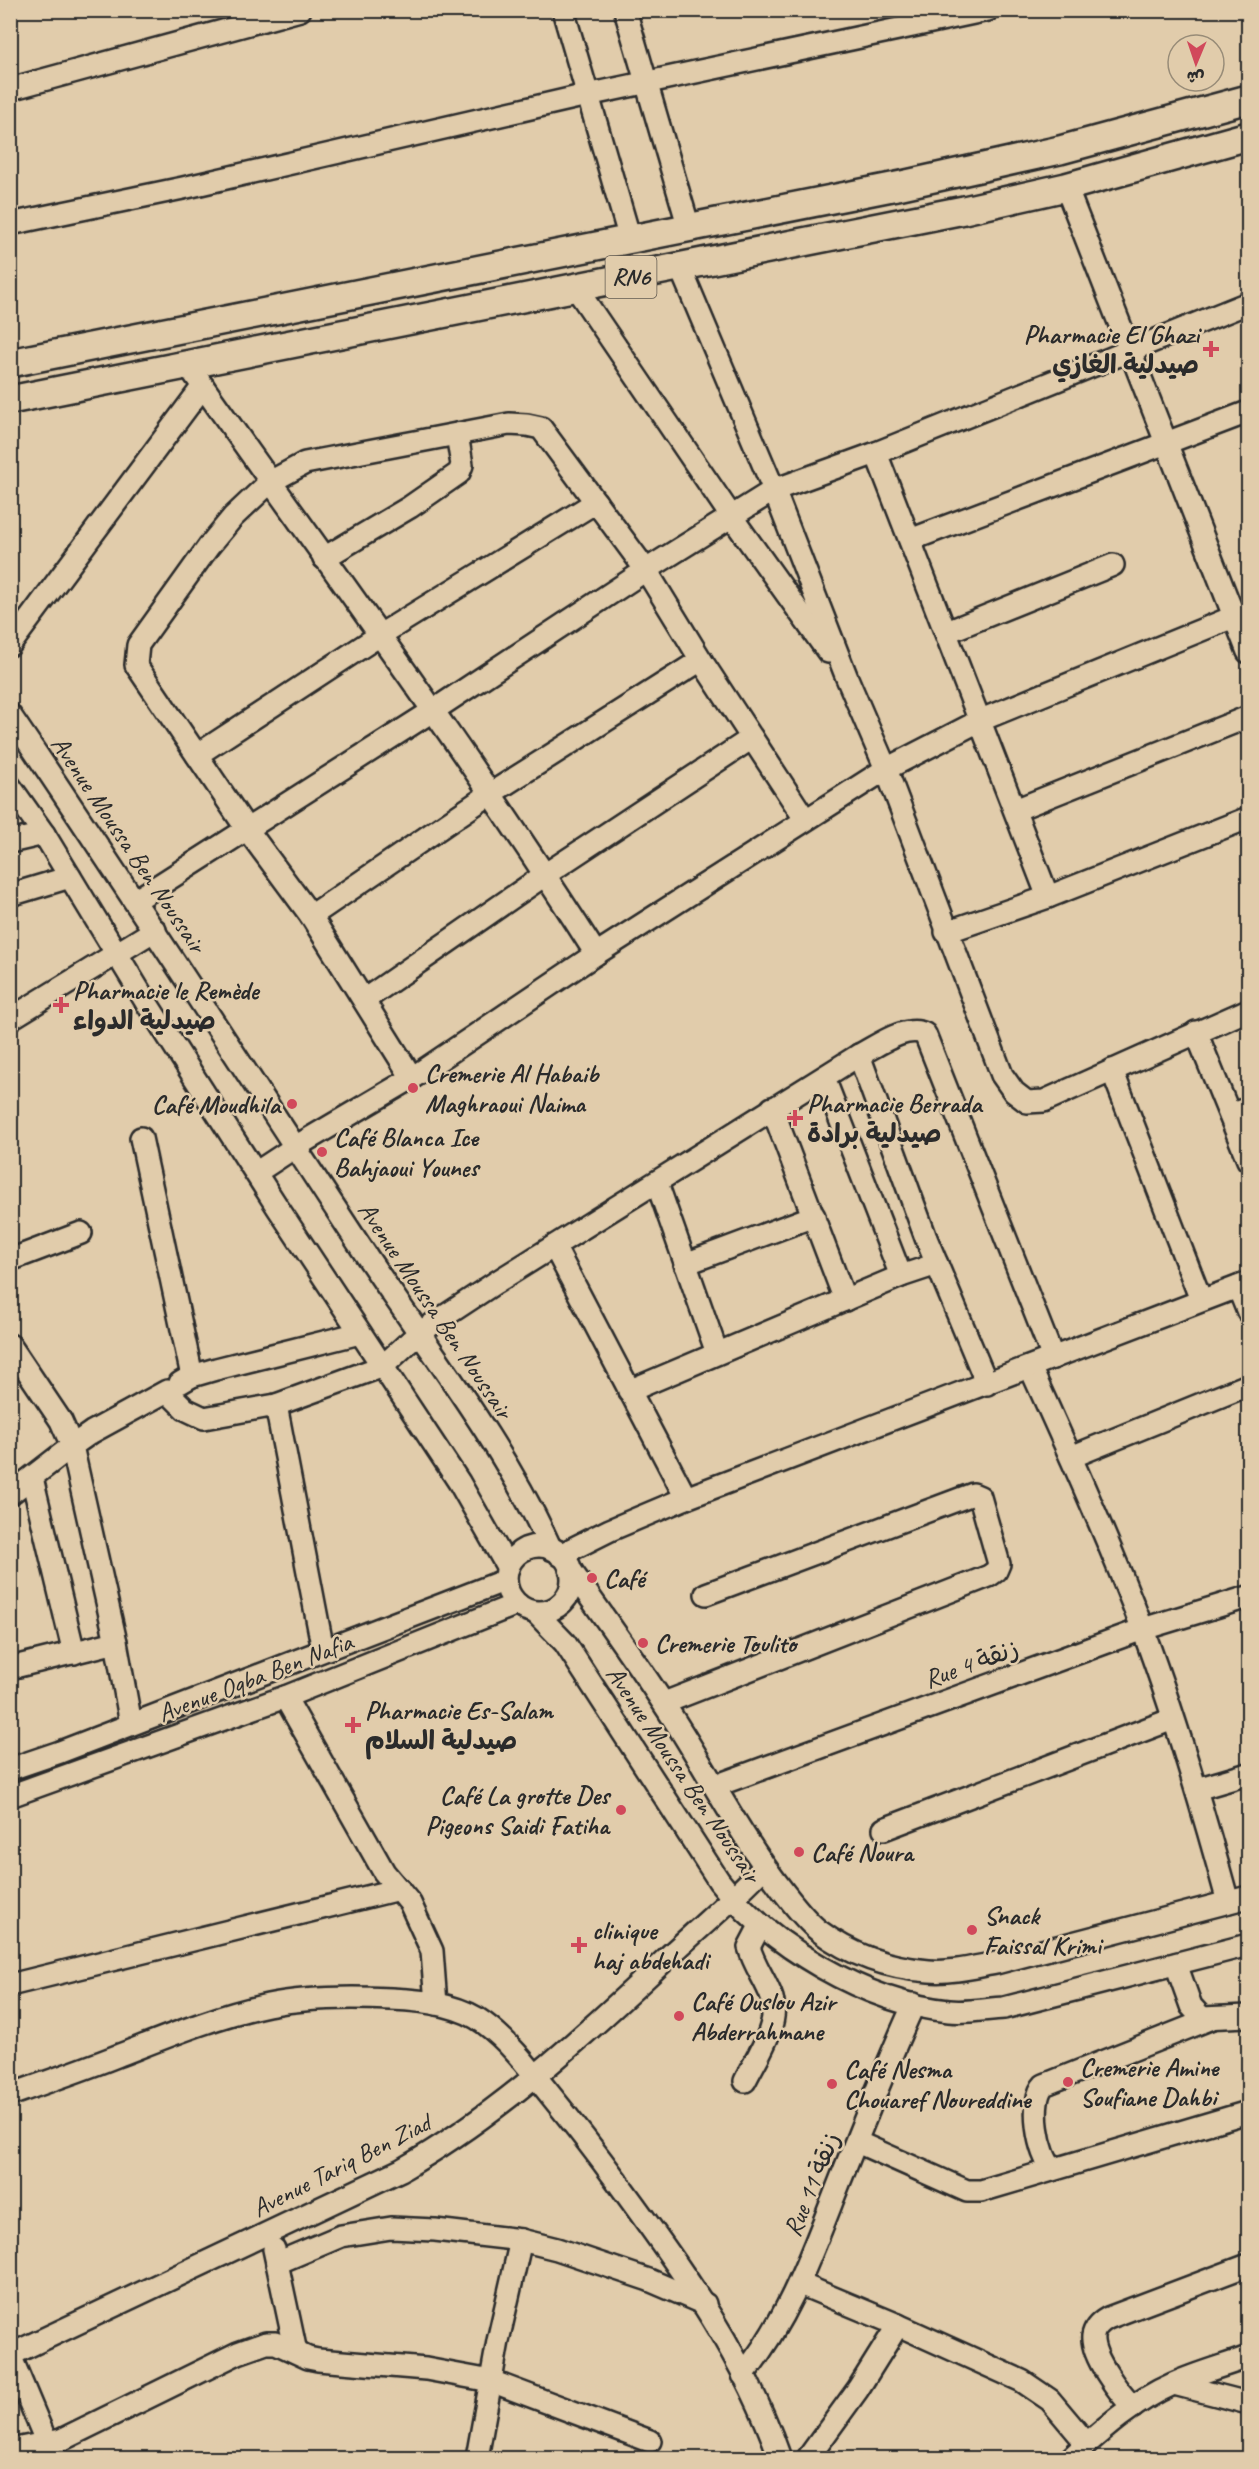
<svg xmlns="http://www.w3.org/2000/svg" width="1259" height="2469" font-family="Caveat,'Playpen Sans Arabic',sans-serif">
<rect width="100%" height="100%" fill="#e1ccab"/>
<filter id="ink" filterUnits="userSpaceOnUse"><feTurbulence type="fractalNoise" baseFrequency=".0167" numOctaves="2"/><feDisplacementMap in="SourceGraphic" scale="12" xChannelSelector="R" yChannelSelector="G"/><feConvolveMatrix kernelMatrix="1 2 1 2 8 2 1 2 1" color-interpolation-filters="sRGB"/></filter>
<g filter="url(#ink)">
<g fill="none" stroke-linecap="round" stroke-linejoin="round">
<defs>
<g id="minor">
<polyline points="563,10 630,239"/>
<polyline points="625,10 689,228"/>
<polyline points="10,89 300,10"/>
<polyline points="1066,187 1248,652"/>
<polyline points="10,224 183,188 587,95 988,10"/>
<polyline points="680,267 774,490 847,678 886,769 1002,1075 1014,1092 1027,1102 1044,1101 1248,1010"/>
<polyline points="576,288 731,516 828,652"/>
<path d="M 188,365 C 325,560 468,752 596,954"/>
<polyline points="876,453 1048,897"/>
<polyline points="910,540 1248,412"/>
<polyline points="324,558 410,507 459,473 462,465 457,434"/>
<polyline points="947,632 1113,565"/>
<polyline points="10,645 203,386"/>
<path d="M 10,715 C 130,891 245,1071 362,1249 C 427,1348 502,1441 551,1549"/>
<polyline points="197,755 380,635 596,502"/>
<polyline points="10,786 44,834 146,1002 278,1208 459,1482 508,1568"/>
<polyline points="1015,810 1248,717"/>
<polyline points="10,842 44,834"/>
<polyline points="10,895 70,877"/>
<polyline points="136,900 434,710 646,570 774,490 876,453 1248,303"/>
<polyline points="311,916 490,794 701,660"/>
<polyline points="946,932 1048,897 1248,818"/>
<polyline points="364,1000 546,874 752,738"/>
<polyline points="10,1019 155,930"/>
<polyline points="1196,1032 1248,1160"/>
<polyline points="859,1055 926,1238 987,1384"/>
<polyline points="1112,1070 1201,1300"/>
<polyline points="412,1078 311,916 246,828 136,665 138,645 209,546 233,517 270,482 305,463 509,424 527,425 541,428 646,570 701,660 805,819"/>
<polyline points="824,1078 901,1276"/>
<polyline points="772,1108 845,1300"/>
<polyline points="1230,1115 1248,1108"/>
<polyline points="141,1138 192,1376"/>
<polyline points="257,1172 295,1147 412,1078 596,954 886,769 981,720 1248,611"/>
<polyline points="657,1183 717,1353"/>
<polyline points="554,1246 686,1498"/>
<polyline points="10,1260 81,1233"/>
<polyline points="685,1264 814,1216"/>
<polyline points="1238,1287 1248,1312"/>
<polyline points="10,1345 61,1421 72,1446 10,1494"/>
<path d="M 1030,1367 C 1069,1453 1109,1541 1143,1630 C 1176,1719 1203,1810 1228,1902"/>
<polyline points="180,1383 192,1376 216,1369 360,1333"/>
<polyline points="629,1391 901,1276 937,1264"/>
<polyline points="1071,1457 1248,1385"/>
<polyline points="32,1478 74,1653"/>
<circle cx="539" cy="1579" r="33"/>
<polyline points="560,1555 610,1530 686,1498 1248,1283"/>
<path d="M 570,1569 C 608,1623 648,1677 683,1734 C 715,1786 745,1842 783,1891 C 794,1905 805,1920 819,1931 C 851,1955 890,1968 929,1971 C 951,1973 974,1967 996,1963 L 1248,1897"/>
<path d="M 535,1612 L 565,1643 L 719,1881 C 769,1946 867,2003 949,2011 C 967,2013 986,2009 1004,2008 L 1248,1945"/>
<path d="M 323,1650 L 276,1405 L 383,1366 L 419,1333 L 495,1283 L 859,1055 C 877,1046 906,1024 925,1034 L 1053,1358"/>
<polyline points="10,1668 116,1642"/>
<polyline points="285,1697 384,1872 410,1903 432,1951 436,2004"/>
<polyline points="664,1703 989,1576 996,1571 999,1564 980,1497 973,1494 706,1594"/>
<polyline points="131,1724 116,1642 72,1446 92,1432 167,1391 185,1409 204,1418 276,1405"/>
<polyline points="10,1769 60,1752 506,1580"/>
<polyline points="715,1786 1143,1629 1248,1597"/>
<polyline points="1197,1789 1248,1774"/>
<polyline points="10,1796 285,1697 517,1604"/>
<polyline points="884,1829 1173,1719"/>
<polyline points="1176,1964 1191,2006 1202,2018 1248,2016"/>
<polyline points="10,1985 399,1889"/>
<path d="M 745,2081 C 756,2058 780,2025 772,1998 C 766,1980 754,1966 749,1947 L 760,1926"/>
<path d="M 10,2095 C 46,2082 82,2070 117,2056 C 166,2037 216,2016 268,2005 C 308,1997 350,1997 391,1999 C 421,2000 459,2004 484,2023 C 507,2040 526,2064 544,2087 C 570,2119 595,2151 619,2184 C 684,2273 743,2353 780,2458"/>
<polyline points="857,2142 967,2191 981,2191 1248,2112"/>
<path d="M 1053,2169 C 1038,2156 1029,2100 1044,2085 L 1210,2019"/>
<polyline points="274,2249 296,2352"/>
<polyline points="277,2263 341,2236 391,2228 435,2230 521,2240 557,2249 649,2280 705,2304"/>
<polyline points="800,2284 898,2325 1022,2381 1050,2400 1087,2444"/>
<path d="M 10,2355 L 401,2170 C 500,2114 586,2034 668,1957 C 700,1927 734,1899 764,1867"/>
<polyline points="10,2355 46,2441"/>
<path d="M 743,2375 C 790,2317 813,2249 840,2181 C 864,2122 887,2062 914,2004"/>
<polyline points="1174,2384 1248,2403"/>
<path d="M 1133,2407 C 1120,2394 1091,2356 1093,2336 C 1094,2328 1101,2322 1108,2318 L 1248,2265"/>
<polyline points="10,2450 61,2440 238,2353 266,2343 276,2343 308,2358 318,2360 426,2369 491,2381 650,2441"/>
<polyline points="477,2458 498,2341 521,2240"/>
<polyline points="808,2458 858,2389 898,2325"/>
<path d="M 1071,2458 C 1102,2430 1134,2401 1173,2384 C 1197,2373 1224,2366 1248,2357"/>
</g>
<g id="major">
<polyline points="10,363 902,185 1060,150 1248,99"/>
<polyline points="10,400 964,210 1066,187 1248,136"/>
</g>
</defs>
<use href="#minor" stroke="#2b2b2b" stroke-width="26"/>
<use href="#major" stroke="#2b2b2b" stroke-width="32"/>
<use href="#minor" stroke="#e1ccab" stroke-width="21"/>
<use href="#major" stroke="#e1ccab" stroke-width="27"/>
</g>
</g>
<g fill="#d1495b" stroke="#e1ccab" stroke-width="2">
<path d="M1208 340h6v6h6v6h-6v6h-6v-6h-6v-6h6z"/>
<path d="M58 996h6v6h6v6h-6v6h-6v-6h-6v-6h6z"/>
<circle cx="413" cy="1088" r="6"/>
<circle cx="292" cy="1104" r="6"/>
<path d="M792 1109h6v6h6v6h-6v6h-6v-6h-6v-6h6z"/>
<circle cx="322" cy="1152" r="6"/>
<circle cx="592" cy="1578" r="6"/>
<circle cx="643" cy="1643" r="6"/>
<path d="M350 1716h6v6h6v6h-6v6h-6v-6h-6v-6h6z"/>
<circle cx="621" cy="1810" r="6"/>
<circle cx="799" cy="1852" r="6"/>
<circle cx="972" cy="1930" r="6"/>
<path d="M576 1936h6v6h6v6h-6v6h-6v-6h-6v-6h6z"/>
<circle cx="679" cy="2016" r="6"/>
<circle cx="1068" cy="2082" r="6"/>
<circle cx="832" cy="2084" r="6"/>
</g>
<g text-anchor="middle" stroke-width="5" stroke-linejoin="round" paint-order="stroke">
<rect fill="#e1ccab" stroke="#625b51" stroke-width="1.5" x="605.5" y="256" width="51" height="42" rx="4.5"/>
<g font-size="24" font-weight="bold" fill="#2b2b2b">
<text x="631" y="285">RN6</text>
</g>
<g font-size="26" font-weight="bold" fill="#2b2b2b" stroke="#e1ccab" text-anchor="start">
<text x="1199" y="343" text-anchor="end">Pharmacie El Ghazi<tspan x="1199" dy="30">صيدلية الغازي</tspan></text>
<text x="73" y="999">Pharmacie le Remède<tspan x="73" dy="30">صيدلية الدواء</tspan></text>
<text x="425" y="1082">Cremerie Al Habaib<tspan x="425" dy="30">Maghraoui Naima</tspan></text>
<text x="807" y="1112">Pharmacie Berrada<tspan x="807" dy="30">صيدلية برادة</tspan></text>
<text x="280" y="1113" text-anchor="end">Café Moudhila</text>
<text x="334" y="1146">Café Blanca Ice<tspan x="334" dy="30">Bahjaoui Younes</tspan></text>
<text x="604" y="1587">Café</text>
<text x="655" y="1652">Cremerie Toulito</text>
<text x="365" y="1719">Pharmacie Es-Salam<tspan x="365" dy="30">صيدلية السلام</tspan></text>
<text x="609" y="1804" text-anchor="end">Café La grotte Des<tspan x="609" dy="30">Pigeons Saidi Fatiha</tspan></text>
<text x="811" y="1861">Café Noura</text>
<text x="984" y="1924">Snack<tspan x="984" dy="30">Faissal Krimi</tspan></text>
<text x="592" y="1939">clinique<tspan x="592" dy="30">haj abdehadi</tspan></text>
<text x="691" y="2010">Café Ouslou Azir<tspan x="691" dy="30">Abderrahmane</tspan></text>
<text x="1080" y="2076">Cremerie Amine<tspan x="1080" dy="30">Soufiane Dahbi</tspan></text>
<text x="844" y="2078">Café Nesma<tspan x="844" dy="30">Chouaref Noureddine</tspan></text>
</g>
<g font-size="26" fill="#2b2b2b" stroke="#e1ccab">
<text transform="translate(129 844) rotate(56)" y="9">Avenue Moussa Ben Noussair</text>
<text transform="translate(436 1310) rotate(56)" y="9">Avenue Moussa Ben Noussair</text>
<text transform="translate(971 1663) rotate(-20)" y="9">Rue 4 زنقة</text>
<text transform="translate(255 1677) rotate(-21)" y="9">Avenue Oqba Ben Nafia</text>
<text transform="translate(684 1774) rotate(56)" y="9">Avenue Moussa Ben Noussair</text>
<text transform="translate(341 2165) rotate(-27)" y="9">Avenue Tariq Ben Ziad</text>
<text transform="translate(811 2184) rotate(-68)" y="9">Rue 11 زنقة</text>
</g>
</g>
<rect width="1259" height="2469" fill="none" stroke="#e1ccab" stroke-width="36"/>
<rect x="18" y="18" width="1223" height="2433" fill="none" stroke="#2b2b2b" stroke-width="2" filter="url(#ink)"/>
<g transform="translate(1196 63) rotate(182)"><circle r="28" fill="#e1ccab" stroke="#988c78" stroke-width="1.5"/>
<path d="M0-4.5L10 22L0 15L-10 22Z" fill="#d1495b"/>
<text y="-9" font-size="16" font-weight="bold" text-anchor="middle" fill="#2b2b2b">ش</text>
</g>
</svg>
